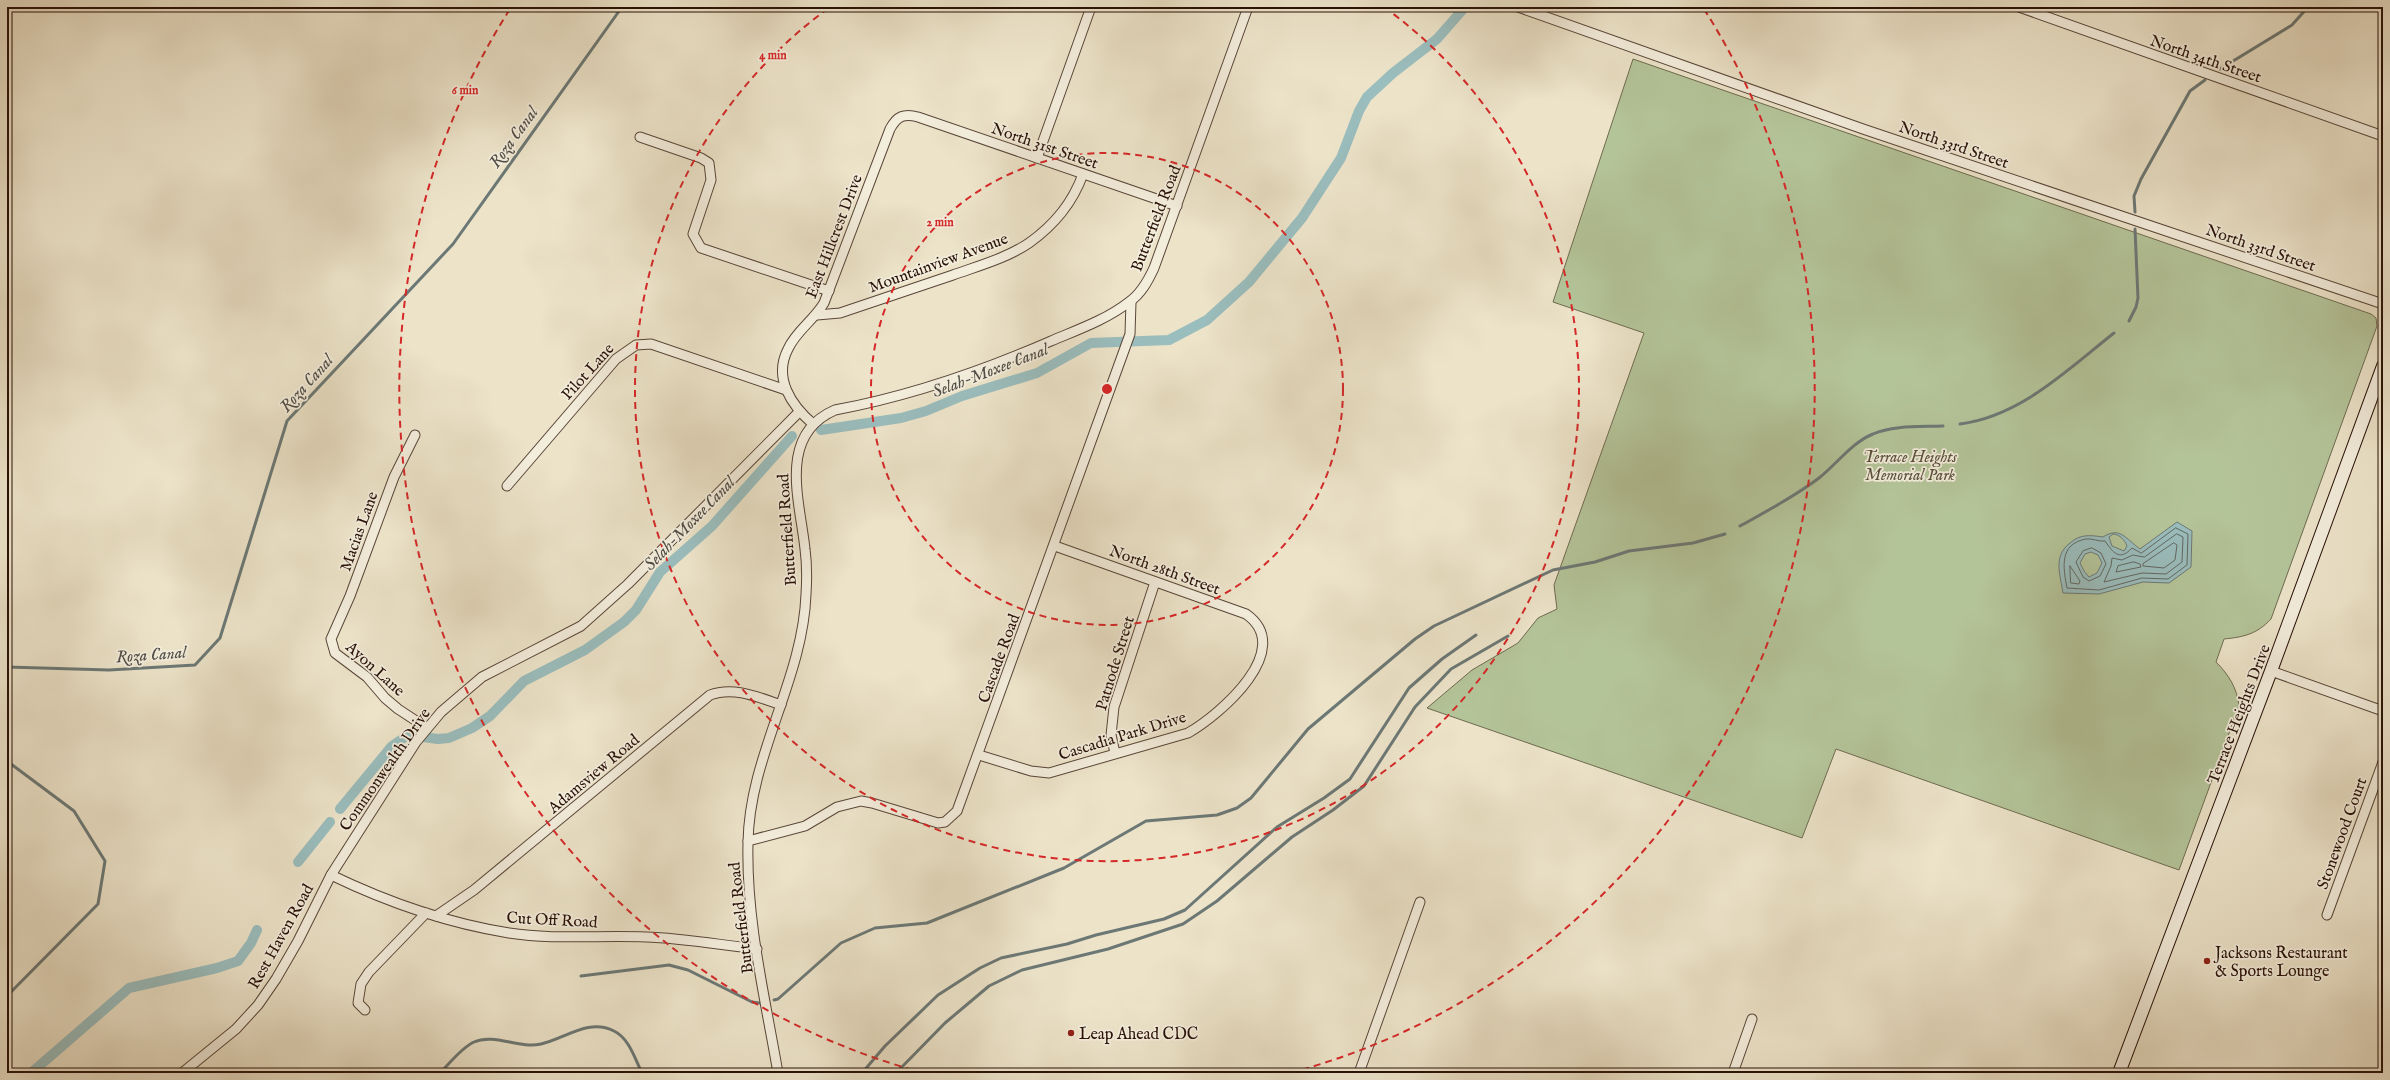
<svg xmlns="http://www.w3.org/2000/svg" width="2390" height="1080" font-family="'IM FELL English',serif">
<rect width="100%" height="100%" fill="#ece3c9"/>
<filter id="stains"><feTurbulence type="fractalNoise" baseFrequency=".005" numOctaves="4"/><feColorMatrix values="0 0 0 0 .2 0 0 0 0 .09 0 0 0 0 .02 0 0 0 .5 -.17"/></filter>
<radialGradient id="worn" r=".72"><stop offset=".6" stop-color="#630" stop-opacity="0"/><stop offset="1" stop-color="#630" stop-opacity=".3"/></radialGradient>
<path fill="#b4c499" stroke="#6e6a50" d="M 1633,59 L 2371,314 L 2376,318 L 2377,326 L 2271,619 C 2257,634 2244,637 2224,639 L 2216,662 C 2229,675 2237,688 2239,706 L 2179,870 L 1836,749 L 1802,838 L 1427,708 L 1472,670 L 1518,643 L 1538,618 L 1557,609 L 1554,585 L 1644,333 L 1553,302 Z"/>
<path fill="#9abdbd" stroke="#6c7875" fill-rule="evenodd" d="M 2177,522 L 2192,531 L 2191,567 L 2169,583 L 2143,582 L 2099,594 L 2063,593 C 2060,574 2053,556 2070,543 C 2080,534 2090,535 2103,537 C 2120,526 2126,539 2140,549 ZM 2113,534 C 2120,535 2124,539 2127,546 L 2124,551 L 2112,546 L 2109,537 ZM 2091,552 L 2098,555 L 2102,563 L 2097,573 L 2089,577 L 2084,571 L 2080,563 L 2085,554 Z"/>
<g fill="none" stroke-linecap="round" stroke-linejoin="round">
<g stroke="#616762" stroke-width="1">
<path d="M 2176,528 L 2188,534 L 2187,565 L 2168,579 L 2142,578 L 2099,590 L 2067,588 C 2063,567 2059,544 2086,539 C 2092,538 2099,542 2105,541 C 2113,552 2119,562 2132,548 L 2141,553 Z"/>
<polygon points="2177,534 2183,537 2182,562 2166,574 2142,573 2104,582 2111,566 2112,558 2122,560 2133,555 2144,557"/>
<polygon points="2174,543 2177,545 2175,560 2164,568 2143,566 2143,564"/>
<polygon points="2092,548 2101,553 2106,564 2100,576 2089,581 2083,577 2076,562 2083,551"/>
<polygon points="2134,562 2140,564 2141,567 2116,572 2118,566"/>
<polygon points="2070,566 2080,581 2079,584 2071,583"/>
</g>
<g stroke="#6c7875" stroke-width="3">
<polyline points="2220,69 2292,25 2308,7"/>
<polyline points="2135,212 2134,196 2141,179 2190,91 2205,80"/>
<polyline points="2129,321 2136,307 2138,298 2135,229"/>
<path d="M 1960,424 C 2021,416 2067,370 2114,333"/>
<path d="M 1740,526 C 1767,511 1794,497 1819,478 C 1837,464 1851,443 1873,434 C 1893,425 1921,427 1943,426"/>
<polyline points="7,667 109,670 195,665 220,638 287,421 453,244 622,7"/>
<polyline points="7,761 74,811 105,861 98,904 7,996"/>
<polyline points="581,976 669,965 688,970 752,1002 759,1003"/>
<polyline points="774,1000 778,999 841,943 875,928 927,923 1064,868 1146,821 1217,815 1237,808 1251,798 1308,729 1415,639 1434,626 1553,570 1595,562 1629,551 1693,543 1725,534"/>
<path d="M 440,1073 C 450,1063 461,1048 474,1042 C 494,1033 519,1049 541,1044 C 565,1039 588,1018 614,1031 C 629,1038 635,1059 642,1073"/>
<polyline points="862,1073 885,1046 938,995 980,968 1001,958 1067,944 1096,935 1164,919 1185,910 1277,827 1324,798 1350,779 1409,688 1442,659 1476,635"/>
<polyline points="896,1073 945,1023 989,986 1022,970 1108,949 1183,924 1217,901 1292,837 1333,810 1364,786 1415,707 1451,669 1508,636"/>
</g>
<g stroke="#9abdbd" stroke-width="10">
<polyline points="821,430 901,418 926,411 962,396 1037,373 1091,343 1169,340 1207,320 1249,282 1302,218 1341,158 1359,111 1367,97 1393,73 1437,39 1465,7"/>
<polyline points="340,809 392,746 408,735 438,739 449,738 472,728 490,716 524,681 585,650 624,622 636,610 660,572 712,526 792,436"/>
<polyline points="298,862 330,822"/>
<polyline points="31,1073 129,988 217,968 238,961 251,943 257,930"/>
</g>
<defs>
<g id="minor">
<polyline points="1518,7 1863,129 2383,304"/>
<path d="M 2019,7 C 2140,51 2262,92 2383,136"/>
<polyline points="640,137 701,158 709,163 711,180 693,234 701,248 829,291"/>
<polyline points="1037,158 1091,7"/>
<path d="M 817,315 L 840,313 C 878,300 915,288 953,275 C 978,266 1007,258 1029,243 C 1053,226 1073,202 1083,174"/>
<path d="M 813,424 C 791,405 773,378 788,349 C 796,331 814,320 824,303 L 890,129 C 897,116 904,113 918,117 L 1177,206"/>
<polyline points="415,435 394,477 350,596 331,639 335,653 367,677 385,698 398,709 427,728"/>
<polyline points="507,486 616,359 636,345 651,344 786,390"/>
<polyline points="2271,671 2383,711"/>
<polyline points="1115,753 1111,735 1114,707 1155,582"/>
<path d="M 979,755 L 1031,771 L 1049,773 L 1188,733 C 1221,714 1296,649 1246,614 L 1055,546"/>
<polyline points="748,841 805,826 837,807 861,801 872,803 938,823 945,822 957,811 1130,334 1131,302"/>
<path d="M 331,875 C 387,902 447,923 509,933 C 554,940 600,935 646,937 C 683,938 720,945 757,949"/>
<polyline points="2327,915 2383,762"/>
<path d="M 436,916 L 474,890 L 710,695 C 733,686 758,697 781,705"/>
<polyline points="365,1010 358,1003 361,984 369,972 426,913"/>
<polyline points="182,1073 236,1029 258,1005 276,979 298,941 331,875 416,742 441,712 482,677 581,626 628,584 799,412"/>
<path d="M 778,1073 C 765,997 746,920 748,843 C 749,756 803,680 806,594 C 807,579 807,564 805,549 C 800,501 777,435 835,410 C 911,396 980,372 1051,341 C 1077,330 1106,320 1129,302 C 1141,294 1148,281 1154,268 L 1248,7"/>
<polyline points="1359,1073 1420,902"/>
<polyline points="1733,1073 1752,1019"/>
</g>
<polyline id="secondary" points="2119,1073 2271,671 2383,366"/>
</defs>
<use href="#minor" stroke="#594638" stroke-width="11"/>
<use href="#secondary" stroke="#281108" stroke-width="14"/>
<use href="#minor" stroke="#f3eddc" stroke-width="9"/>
<use href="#secondary" stroke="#f3eddc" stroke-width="12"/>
</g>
<g fill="none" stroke="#d62828" stroke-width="2" stroke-dasharray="7 5">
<circle cx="1107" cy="389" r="236"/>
<path d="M1384 7A472 472 0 1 1 830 7"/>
<path d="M924 1073A708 708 0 0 1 510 9M1704 9A708 708 0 0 1 1290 1073"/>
</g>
<g fill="#8f2418" stroke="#f3eddc" stroke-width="1.5">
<circle cx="2207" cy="961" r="4"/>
<circle cx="1071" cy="1033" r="4"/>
</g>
<g text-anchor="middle" stroke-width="3.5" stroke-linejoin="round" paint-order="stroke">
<g font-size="16" fill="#281108" stroke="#f3eddc">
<text transform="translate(2206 58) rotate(19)" y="6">North 34th Street</text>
<text transform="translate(1954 144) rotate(19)" y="6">North 33rd Street</text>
<text transform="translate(1045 145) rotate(19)" y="6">North 31st Street</text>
<text transform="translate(1155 218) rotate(-69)" y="6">Butterfield Road</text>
<text transform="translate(833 236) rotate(-69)" y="6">East Hillcrest Drive</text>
<text transform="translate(2261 247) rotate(19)" y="6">North 33rd Street</text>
<text transform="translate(938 262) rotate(-20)" y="6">Mountainview Avenue</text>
<text transform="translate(587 371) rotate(-48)" y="6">Pilot Lane</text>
<text transform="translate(786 530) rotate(-94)" y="6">Butterfield Road</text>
<text transform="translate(358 531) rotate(-70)" y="6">Macias Lane</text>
<text transform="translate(1165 569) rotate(20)" y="6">North 28th Street</text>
<text transform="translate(998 658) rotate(-70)" y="6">Cascade Road</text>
<text transform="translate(1114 663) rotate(-73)" y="6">Patnode Street</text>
<text transform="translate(376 668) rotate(42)" y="6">Ayon Lane</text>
<text transform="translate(2238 714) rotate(-69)" y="6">Terrace Heights Drive</text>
<text transform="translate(1122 735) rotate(-17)" y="6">Cascadia Park Drive</text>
<text transform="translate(384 769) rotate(-55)" y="6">Commonwealth Drive</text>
<text transform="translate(593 773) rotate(-40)" y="6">Adamsview Road</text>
<text transform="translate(2341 833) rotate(-70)" y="6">Stonewood Court</text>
<text transform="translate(740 918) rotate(-97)" y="6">Butterfield Road</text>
<text transform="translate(552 919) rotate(3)" y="6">Cut Off Road</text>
<text transform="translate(280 936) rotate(-61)" y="6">Rest Haven Road</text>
</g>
<g font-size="16" font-style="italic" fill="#59503b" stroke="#f3eddc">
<text x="1910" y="462">Terrace Heights<tspan x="1910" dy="18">Memorial Park</tspan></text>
</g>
<g font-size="16" fill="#281108" stroke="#f3eddc" text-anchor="start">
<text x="2215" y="958">Jacksons Restaurant<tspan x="2215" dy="18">&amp; Sports Lounge</tspan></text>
<text x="1079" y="1039">Leap Ahead CDC</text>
</g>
<g font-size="17" font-style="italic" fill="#504d47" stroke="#f3eddc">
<text transform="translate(513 137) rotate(-54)" y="6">Roza Canal</text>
<text transform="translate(990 370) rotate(-21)" y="6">Selah-Moxee Canal</text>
<text transform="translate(306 383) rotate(-48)" y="6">Roza Canal</text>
<text transform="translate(689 523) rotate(-46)" y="6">Selah-Moxee Canal</text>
<text transform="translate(151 654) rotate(-4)" y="6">Roza Canal</text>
</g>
</g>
<circle cx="1107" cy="389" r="6" fill="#d62828" stroke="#f3eddc" stroke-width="2"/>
<g font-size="12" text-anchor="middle" font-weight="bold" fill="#d62828" stroke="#f3eddc" stroke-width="3.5" stroke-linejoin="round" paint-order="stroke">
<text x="773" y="59">4 min</text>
<text x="465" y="94">6 min</text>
<text x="940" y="226">2 min</text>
</g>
<rect width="2390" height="1080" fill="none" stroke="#ece3c9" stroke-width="24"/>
<rect x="8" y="8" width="2374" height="1064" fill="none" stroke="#281108" stroke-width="2"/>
<rect x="12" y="12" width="2366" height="1056" fill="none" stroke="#281108"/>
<rect width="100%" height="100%" filter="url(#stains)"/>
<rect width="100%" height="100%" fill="url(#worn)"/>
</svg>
